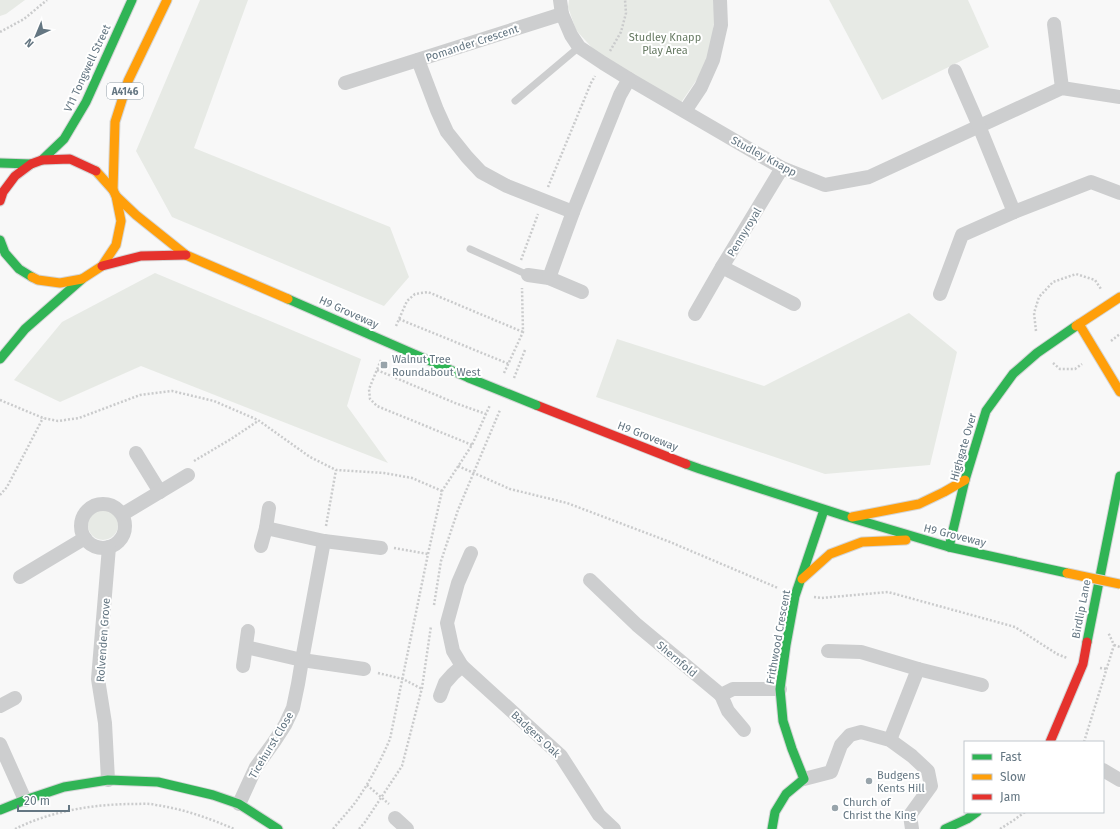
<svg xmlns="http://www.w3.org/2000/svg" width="1120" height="829" font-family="'Fira Sans',sans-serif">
<rect width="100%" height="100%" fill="#f8f8f8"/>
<g fill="#e7eae5">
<polygon points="0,0 25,0 6,14 0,16"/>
<polygon points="200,0 248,0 194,148 390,227 409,277 384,306 172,217 136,151"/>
<polygon points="569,0 713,0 715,16 711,46 702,72 680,104 595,51 576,30 568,7"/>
<polygon points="829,0 968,0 989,47 882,100"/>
<polygon points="155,273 361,359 347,406 388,463 141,366 60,402 14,380 62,322"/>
<polygon points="909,313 957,352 930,465 825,474 596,397 617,339 764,386"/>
<circle cx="103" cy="525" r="15"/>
</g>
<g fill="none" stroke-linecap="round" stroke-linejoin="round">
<defs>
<g id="fast">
<polyline points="42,160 64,139 86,102 132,0"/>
<polyline points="0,163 31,164"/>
<polyline points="0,240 5,253 19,269 32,277"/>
<polyline points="288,299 469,378"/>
<polyline points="0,359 25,329 82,279"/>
<polyline points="686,464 700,469 848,517 949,547 1067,573"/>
<polyline points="949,547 965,480 986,411 1013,374 1037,353 1076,326"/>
<polyline points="1087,642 1120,476"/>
<polyline points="0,810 25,800 64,787 108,780 158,782 213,795 239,804 278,829"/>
<polyline points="772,829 775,812 786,794 804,779 792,749 783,721 780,689 786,645 795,596 824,510"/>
<polyline points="945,829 967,819 977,812"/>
</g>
<g id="slow">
<polyline points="113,190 115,122 128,81 167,0"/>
<polyline points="116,196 136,215 186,255 288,299"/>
<polyline points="32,277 38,280 60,283 82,279 102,266 116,245 121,221 116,196 113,190 96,171"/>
<polyline points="1079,324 1120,392"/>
<polyline points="1076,326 1120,297"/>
<polyline points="852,517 919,504 944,492 965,480"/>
<polyline points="802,579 830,554 862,542 906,540"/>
</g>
<g id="jam">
<polyline points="0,201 3,192 15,176 31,164 42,160 70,159 96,171"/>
<polyline points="102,266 141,256 186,255"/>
<polyline points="536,405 686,464"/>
<polyline points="1050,742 1083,664 1087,642"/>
</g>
</defs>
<use href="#fast" stroke="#d4d5d6" stroke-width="11"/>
<use href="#slow" stroke="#d4d5d6" stroke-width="11"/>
<use href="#jam" stroke="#d4d5d6" stroke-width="11"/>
<g stroke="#cacbcc" stroke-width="2.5" stroke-dasharray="2 2" stroke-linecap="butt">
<polyline points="0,32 24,19 47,0"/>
<polyline points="610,51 621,32 626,13 625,0"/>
<polyline points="548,187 591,83 595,76"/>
<polyline points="521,260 538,214"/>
<polyline points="399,319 509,364"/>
<polyline points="396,326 407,301 415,294 428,292 523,332"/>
<polyline points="1036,331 1034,313 1039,297 1053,282 1076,274 1095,280 1101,289"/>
<polyline points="1111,341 1120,334"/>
<polyline points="381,360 369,389 370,399 377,406 472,445"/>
<polyline points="1053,363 1060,369 1075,369 1082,364"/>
<polyline points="377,370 455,403 486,414"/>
<polyline points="504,373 523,332 522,288"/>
<polyline points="514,378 525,350"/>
<polyline points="0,400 43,418 58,421 79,418 140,395 172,391 214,401 258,420 310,457 336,470 384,473 412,478 442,491"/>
<polyline points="194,461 231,439 258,421"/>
<polyline points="458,466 510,489 567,503 670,542 778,588"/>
<polyline points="0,495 7,487 43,418"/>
<polyline points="326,526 336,470"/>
<polyline points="394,548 428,554"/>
<polyline points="814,597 821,598 888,592 1015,627 1057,654 1067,658"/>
<polyline points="434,605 441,561 458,510 500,410"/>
<polyline points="1114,645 1120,647"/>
<polyline points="1100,668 1107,669"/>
<polyline points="378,673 403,679 422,689"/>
<polyline points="1084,742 1114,645 1108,632"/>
<polyline points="367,785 389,804"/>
<path d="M 15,829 C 51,811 94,804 134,804 C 141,804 149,803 156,805 C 183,809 209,818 234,829"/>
<path d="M 333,829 C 341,819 350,810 357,800 C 370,781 381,760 390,739 L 428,554 L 442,491 L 472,445 L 490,405"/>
<polyline points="359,829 365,822 402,766 422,688 431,626"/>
<polyline points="1000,829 1014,820 1025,812"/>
</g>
<g stroke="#cdcecf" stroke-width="7">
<polyline points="515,101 579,47"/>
<polyline points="470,249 528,275"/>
</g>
<g stroke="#cdcecf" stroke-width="14">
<polyline points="560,0 562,14 571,35 579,47 603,63 629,79 782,168 825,185 869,177 1062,88 1120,97"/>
<polyline points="1054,24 1062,88"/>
<polyline points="418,60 437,110 447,132 467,157 481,172 507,186 573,212"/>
<polyline points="955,71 979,126 1014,212"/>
<polyline points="345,83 562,14"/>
<polyline points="685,111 701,87 713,60 721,25 720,0"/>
<polyline points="782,168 722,267 794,304"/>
<polyline points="528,275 549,278 582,292"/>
<polyline points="549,278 573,212 620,95 629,79"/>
<polyline points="940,294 962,235 1014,212 1091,182 1120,193"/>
<polyline points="695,314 722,267"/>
<polyline points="136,453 160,492"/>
<circle cx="103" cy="526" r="22"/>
<polyline points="123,514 188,475"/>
<polyline points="266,528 324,541 381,548"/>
<polyline points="261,546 266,528 269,508"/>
<polyline points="471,553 458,583 447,623 453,651 462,666 561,756 599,815 614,829"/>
<polyline points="20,577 85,538"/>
<polyline points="590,580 637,625 721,695 733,689 780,689"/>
<polyline points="246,647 302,660 364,669"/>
<polyline points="828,651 861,652 918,669"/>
<polyline points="243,666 248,631"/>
<polyline points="721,695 728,711 744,730"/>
<polyline points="440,696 445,683 453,674 462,666"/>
<polyline points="0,706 15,698"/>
<polyline points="890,740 918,669 982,685"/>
<polyline points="0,744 25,800"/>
<polyline points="1103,770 1120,780"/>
<polyline points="804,779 831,772 841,745 850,735 861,732 890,740 912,756 928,771 931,786 910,815 912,829"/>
<polyline points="108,780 105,723 98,679 109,547"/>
<polyline points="239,804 256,767 274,742 285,725 293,708 298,684 302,660 324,541"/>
<polyline points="395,818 407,829"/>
</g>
<use href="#fast" stroke="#30b455" stroke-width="9"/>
<use href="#slow" stroke="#ff9f0a" stroke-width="9"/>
<use href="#jam" stroke="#e5322d" stroke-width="9"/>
<defs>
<polyline id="fast-bridge" points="469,378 536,405"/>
<polyline id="slow-bridge" points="1067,573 1120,584"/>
</defs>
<use href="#fast-bridge" stroke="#d4d5d6" stroke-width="11" stroke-linecap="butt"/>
<use href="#slow-bridge" stroke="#d4d5d6" stroke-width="11" stroke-linecap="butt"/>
<use href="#fast-bridge" stroke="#30b455" stroke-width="9"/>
<use href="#slow-bridge" stroke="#ff9f0a" stroke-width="9"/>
</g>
<g fill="#98a4ab" stroke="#fff" stroke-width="1.5">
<rect x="380" y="361" width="8" height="8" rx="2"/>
<circle cx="869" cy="781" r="4"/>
<circle cx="835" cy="808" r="4"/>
</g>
<g text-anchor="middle" stroke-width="4" stroke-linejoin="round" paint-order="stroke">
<rect fill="#fff" stroke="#929fa8" stroke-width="1" x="107" y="83" width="36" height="16" rx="3"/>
<g font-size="10" font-weight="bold" fill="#647682">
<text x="125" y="95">A4146</text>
</g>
<g font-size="11" fill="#677a63" stroke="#fff">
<text x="665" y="41">Studley Knapp<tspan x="665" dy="13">Play Area</tspan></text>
</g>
<g font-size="11" fill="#647682" stroke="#fff">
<text transform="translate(472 43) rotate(-18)" y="4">Pomander Crescent</text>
<text transform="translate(87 68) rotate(-65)" y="4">V11 Tongwell Street</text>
<text transform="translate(764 156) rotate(28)" y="4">Studley Knapp</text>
<text transform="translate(744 232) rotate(-59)" y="4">Pennyroyal</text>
<text transform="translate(349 312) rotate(24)" y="4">H9 Groveway</text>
<text transform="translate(648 436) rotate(21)" y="4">H9 Groveway</text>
<text transform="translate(963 447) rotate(-74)" y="4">Highgate Over</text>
<text transform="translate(955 535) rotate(14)" y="4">H9 Groveway</text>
<text transform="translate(1081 609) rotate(-79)" y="4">Birdlip Lane</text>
<text transform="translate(778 637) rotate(-80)" y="4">Frithwood Crescent</text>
<text transform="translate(103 640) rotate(-86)" y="4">Rolvenden Grove</text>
<text transform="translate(677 659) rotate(40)" y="4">Shernfold</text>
<text transform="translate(536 734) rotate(43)" y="4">Badgers Oak</text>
<text transform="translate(271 745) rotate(-59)" y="4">Ticehurst Close</text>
</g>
<g font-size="11" fill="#647682" stroke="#fff" text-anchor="start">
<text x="392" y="363">Walnut Tree<tspan x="392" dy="13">Roundabout West</tspan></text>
<text x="877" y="779">Budgens<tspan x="877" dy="13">Kents Hill</tspan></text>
<text x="843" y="806">Church of<tspan x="843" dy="13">Christ the King</tspan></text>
</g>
</g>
<rect x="964" y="741" width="140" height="72" fill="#ffffff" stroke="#c1c8cd"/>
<rect x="972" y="754" width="20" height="6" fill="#30b455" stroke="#c1c8cd"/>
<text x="1000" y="761" font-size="12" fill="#647682">Fast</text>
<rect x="972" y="774" width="20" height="6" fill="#ff9f0a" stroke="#c1c8cd"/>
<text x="1000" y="781" font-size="12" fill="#647682">Slow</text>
<rect x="972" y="794" width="20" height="6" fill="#e5322d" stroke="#c1c8cd"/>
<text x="1000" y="801" font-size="12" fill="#647682">Jam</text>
<g transform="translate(36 36) rotate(224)" stroke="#ffffff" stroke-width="3" paint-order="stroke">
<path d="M0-3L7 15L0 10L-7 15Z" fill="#647682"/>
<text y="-6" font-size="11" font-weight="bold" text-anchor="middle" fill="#647682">N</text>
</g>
<path d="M18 805v6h51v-6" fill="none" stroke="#647682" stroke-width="2"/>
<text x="24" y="805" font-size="12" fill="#647682" stroke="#ffffff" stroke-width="3" paint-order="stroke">20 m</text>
</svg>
